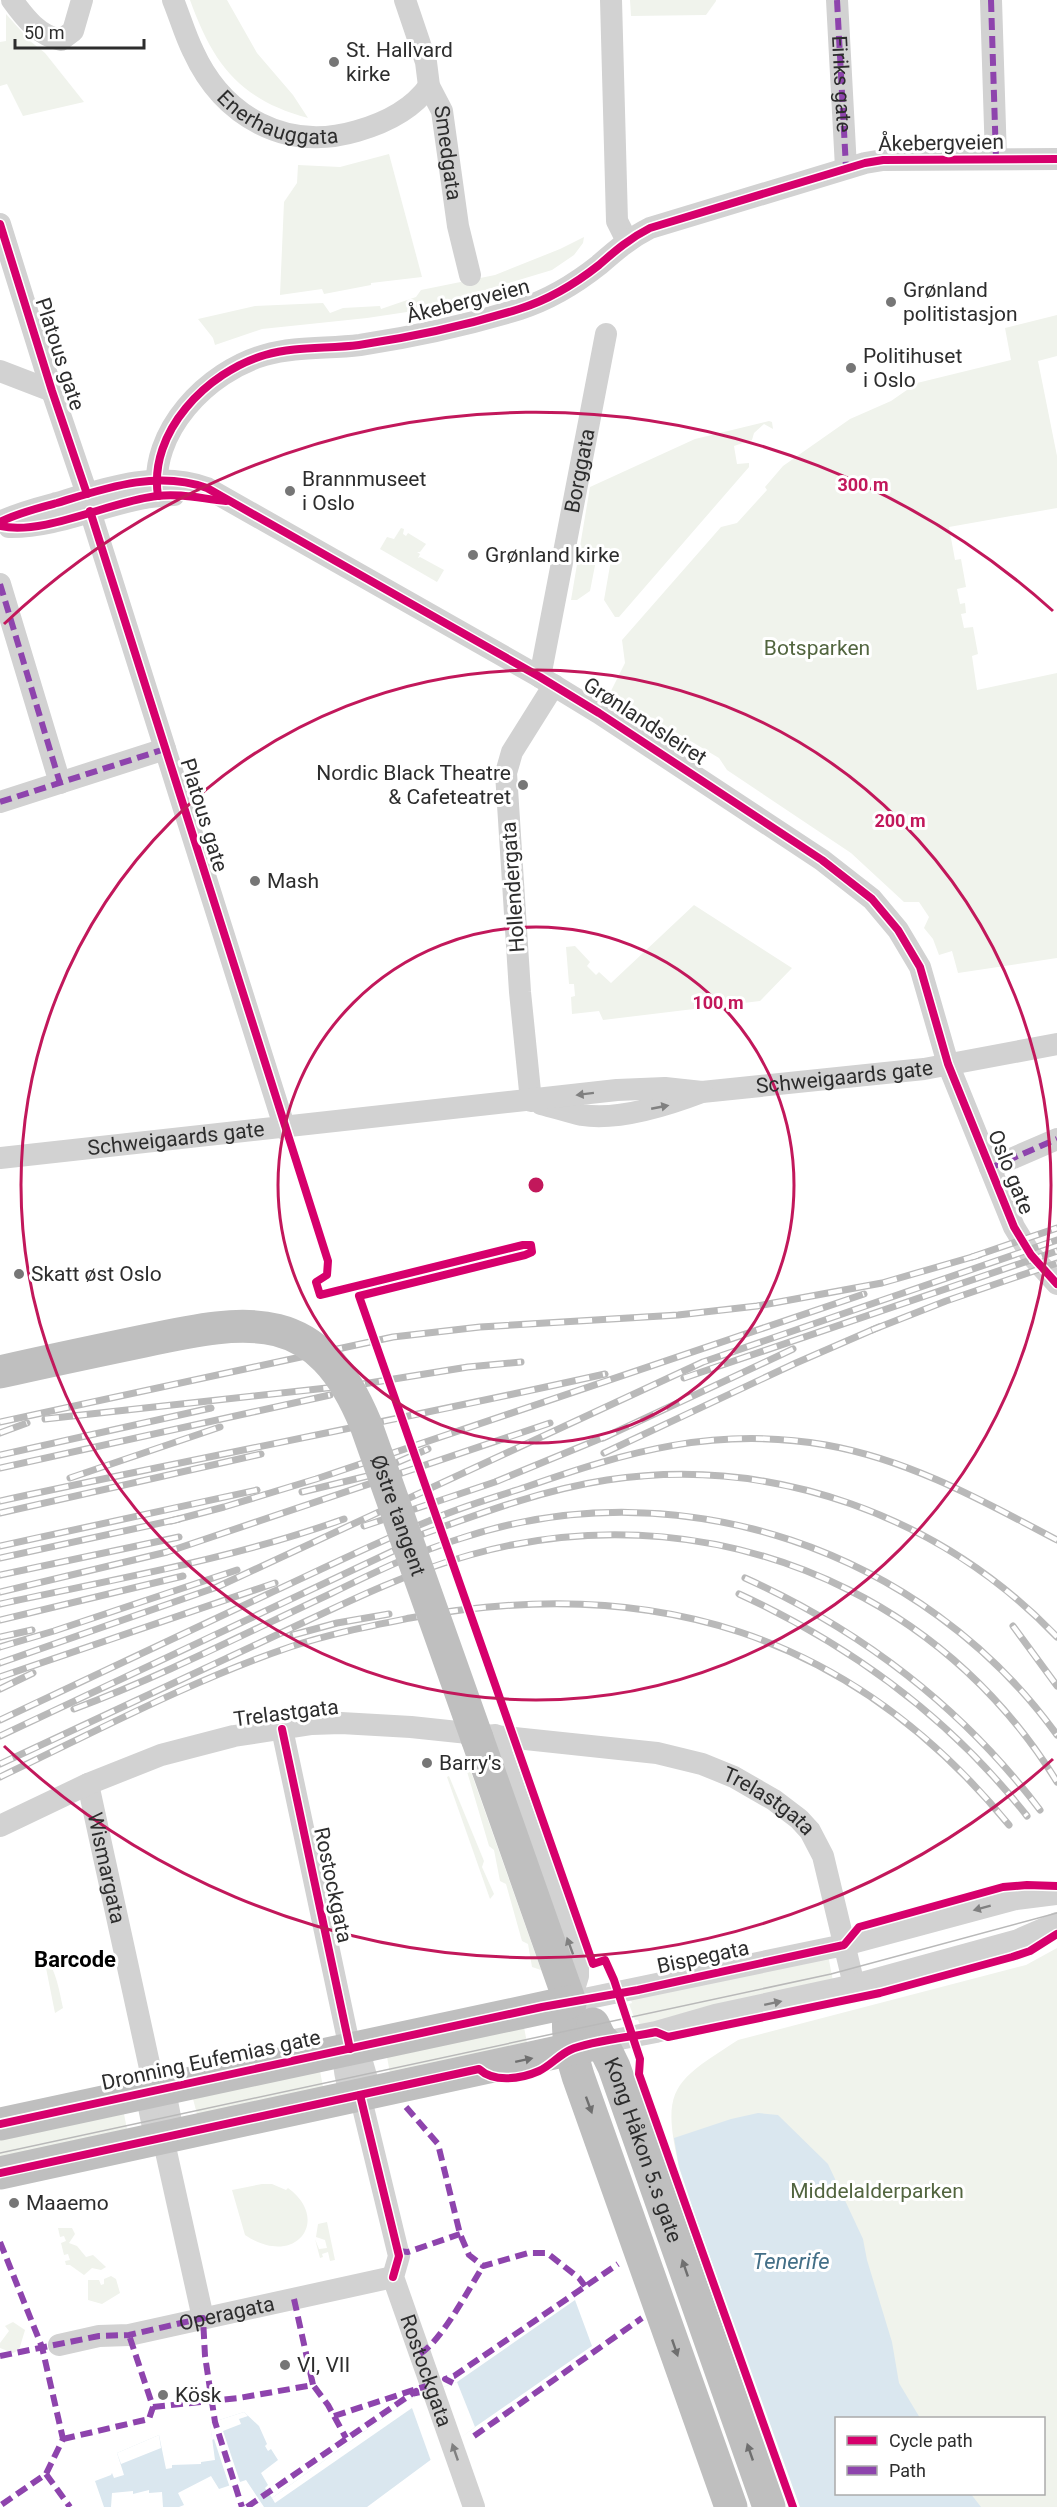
<svg xmlns="http://www.w3.org/2000/svg" width="1057" height="2507" font-family="Roboto,sans-serif">
<rect width="100%" height="100%" fill="#fff"/>
<g fill="#f0f3ec" fill-rule="evenodd">
<path d="M 190,0 L 227,0 L 257,53 L 293,95 L 308,118 C 240,100 213,64 190,0 Z"/>
<polygon points="630,0 716,0 716,1 706,15 631,16"/>
<polygon points="6,14 30,41 45,53 84,102 23,116 7,84 0,86 0,42 6,41"/>
<polygon points="389,154 422,277 371,283 371,285 324,294 322,289 280,295 284,202 297,183 298,165 340,167"/>
<polygon points="584,237 583,243 574,255 552,270 455,299 407,312 367,318 262,329 215,345 213,338 198,319 255,306 323,303 330,313 343,308 380,306 381,309 416,297 421,290 495,275 560,249"/>
<polygon points="1057,315 1057,356 1038,361 1057,456 1057,508 949,527 955,560 961,559 966,587 957,589 960,604 965,603 966,613 961,614 964,628 973,627 978,654 972,656 977,690 1057,673 1057,958 958,973 952,951 939,955 933,939 924,928 929,917 919,902 904,902 851,853 727,770 719,758 610,693 625,663 622,640 721,527 737,523 767,490 765,487 783,466 850,419 891,401 917,383 1011,360 1005,328"/>
<polygon points="769,421 772,422 773,429 764,424 754,433 752,440 734,446 737,464 749,463 749,467 619,617 615,617 604,600 612,554 610,551 598,550 590,591 577,600 571,600 590,487 695,439"/>
<polygon points="401,528 404,529 403,534 406,536 408,533 426,544 420,552 417,552 420,554 418,558 420,557 444,570 437,582 380,549 387,537 394,539"/>
<polygon points="694,905 792,968 760,1001 603,1020 599,1011 572,1014 571,997 575,996 574,984 569,984 566,947 575,946 590,962 587,966 596,975 599,972 611,983"/>
<polygon points="463,1758 466,1758 541,1970 532,1967 528,1944 522,1941 506,1884 500,1881 494,1850 489,1846"/>
<polygon points="449,1776 484,1861 482,1867 494,1894 490,1899 447,1777"/>
<path d="M 1057,1948 L 1057,2507 L 800,2507 L 679,2167 C 661,2088 673,2082 738,2040 L 1026,1965 ZM 836,2418 L 1044,2418 L 1044,2494 L 836,2494 Z"/>
<polygon points="828,1955 833,1981 642,2030 638,2020 635,2020 629,2004 632,2003 630,1997"/>
<path d="M 44,1958 L 46,1958 C 57,1973 59,1990 63,2008 L 55,2013 Z"/>
<polygon points="524,2027 527,2043 390,2073 387,2057"/>
<polygon points="320,2071 323,2087 197,2114 193,2099"/>
<polygon points="124,2114 127,2129 0,2157 0,2139"/>
<path d="M 262,2184 L 272,2184 L 286,2190 L 288,2188 C 332,2220 295,2269 245,2235 L 232,2190 Z"/>
<polygon points="327,2222 335,2260 330,2261 328,2252 322,2254 323,2257 320,2258 315,2239 319,2249 327,2248 325,2240 316,2237 318,2224"/>
<polygon points="58,2228 72,2228 75,2234 69,2243 77,2246 86,2257 93,2255 106,2267 101,2270 92,2268 84,2275 70,2265 66,2265 65,2261 70,2260 68,2254 64,2255 61,2243 66,2241 64,2236 60,2237"/>
<polygon points="111,2276 116,2279 120,2293 102,2304 88,2300 88,2280 99,2280 101,2285 104,2284 104,2279"/>
<polygon points="13,2322 25,2330 19,2350 13,2353 0,2348 0,2343 9,2331 5,2326"/>
</g>
<g fill="#dae7ef">
<polygon points="758,2113 778,2115 828,2164 863,2239 867,2260 892,2342 899,2383 920,2418 836,2418 836,2494 971,2494 981,2507 800,2507 696,2218 679,2167 674,2138 731,2119"/>
<polygon points="575,2300 592,2346 475,2427 367,2507 264,2507 246,2480 219,2489 211,2476 178,2493 184,2505 179,2507 163,2507 162,2492 149,2493 149,2490 133,2494 133,2491 112,2493 111,2507 104,2507 95,2481 111,2475 112,2473 114,2478 124,2475 117,2453 159,2435 166,2469 172,2468 172,2465 201,2464 201,2462 215,2460 210,2423 244,2412 259,2426 267,2444 265,2446 268,2451 271,2449 278,2460 261,2473 268,2485 265,2488 272,2498 410,2399 457,2382"/>
</g>
<g fill="#fff">
<polygon points="457,2382 475,2427 431,2461 412,2408 275,2503 272,2498 410,2399"/>
<polygon points="244,2412 248,2416 239,2419 241,2424 223,2431 241,2485 230,2488 214,2439 212,2440 210,2423"/>
<polygon points="159,2435 161,2448 121,2464 117,2453"/>
</g>
<g fill="none" stroke-linecap="round" stroke-linejoin="round">
<g stroke="#d2d2d2" stroke-width="22">
<path d="M 12,0 C 25,18 39,36 61,40 L 73,31 L 82,0"/>
<path id="s1" d="M 173,0 C 180,17 185,35 193,51 C 223,117 286,152 357,131 C 385,123 412,110 429,86"/>
<path id="s2" d="M 405,0 L 426,62 L 429,86 L 442,111 L 458,226 L 470,275"/>
<polyline points="611,0 617,221 627,241"/>
<path id="s3" d="M 837,0 L 846,168"/>
<polyline points="991,0 996,159"/>
<polyline points="0,224 52,391 87,494"/>
<polyline points="0,371 52,391"/>
<path d="M 158,495 C 148,432 208,371 265,355 C 296,346 328,349 360,345 C 413,337 468,325 520,309 C 548,300 575,284 599,265 C 615,251 630,238 650,228 L 865,163 L 883,160 L 1057,159"/>
<polyline points="90,511 285,1129"/>
<path d="M 0,522 C 18,513 38,508 57,503 C 106,488 157,470 207,488 L 540,677 L 599,713 L 822,860 L 872,899 L 898,930 L 920,967 L 948,1064 L 1014,1227 L 1031,1255 L 1057,1284"/>
<path d="M 9,527 C 65,528 118,496 174,495"/>
<polyline points="0,584 60,783"/>
<path id="s4" d="M 540,677 L 606,334"/>
<polyline points="0,802 165,749"/>
<polyline points="531,1101 520,992 506,773 512,752 554,685"/>
<path id="s5" d="M 541,1104 C 554,1107 568,1112 582,1115 C 619,1121 668,1105 702,1092 L 924,1069 L 1057,1044"/>
<path id="s6" d="M 0,1158 L 617,1090 L 665,1088 L 702,1092"/>
<polyline points="990,1168 1057,1139"/>
<path d="M 282,1729 L 350,2049 C 341,2063 345,2073 349,2089 L 360,2095"/>
<polyline points="495,1735 578,1967 578,1976 570,2002 844,1945 1016,1899 1057,1894"/>
<path id="s7" d="M 88,1784 L 155,2091 L 148,2102 L 154,2132 L 163,2138 L 203,2318"/>
<path id="s8" d="M 0,1826 L 88,1784 L 161,1755 L 234,1736 L 312,1724 L 341,1723 L 411,1727 L 657,1753 L 702,1764 L 734,1777 L 774,1800 L 799,1819 L 810,1831 L 823,1856 L 854,1985"/>
<polyline points="604,2042 656,2032 715,2015 854,1985 1018,1940 1057,1923"/>
<path id="s9" d="M 350,2049 L 360,2055 L 368,2083 L 360,2095 L 399,2256 L 393,2277 L 474,2507"/>
<polyline points="155,2091 166,2096 172,2127 163,2138"/>
<path id="s10" d="M 59,2345 L 99,2336 L 129,2335 L 393,2277"/>
</g>
<g stroke="#bfbfbf" stroke-width="33">
<path d="M 477,1738 L 570,2002 C 566,2029 570,2050 578,2076 L 731,2507"/>
<path id="s11" d="M 593,2024 L 614,2067 L 769,2507"/>
<polyline points="0,2124 570,2002"/>
<polyline points="0,2173 604,2042"/>
</g>
<polyline stroke="#b9b9b9" stroke-width="1.5" points="0,2153 831,1974 1057,1913"/>
<defs>
<g id="rail">
<polyline points="972,1257 1057,1228"/>
<polyline points="872,1330 946,1301 1057,1263"/>
<polyline points="684,1378 1057,1251"/>
<polyline points="45,1419 363,1384 468,1367 521,1362"/>
<polyline points="0,1422 393,1337 480,1327 678,1315 757,1306 882,1283 979,1255"/>
<polyline points="0,1433 27,1423"/>
<polyline points="603,1438 793,1349"/>
<polyline points="604,1453 796,1363 879,1327"/>
<polyline points="0,1455 211,1408"/>
<polyline points="0,1468 330,1395"/>
<polyline points="373,1473 428,1449"/>
<polyline points="70,1478 220,1427"/>
<polyline points="302,1492 380,1473"/>
<path d="M 0,1501 C 201,1457 404,1419 605,1374"/>
<polyline points="0,1513 261,1454"/>
<polyline points="171,1521 224,1507 316,1479 864,1294"/>
<polyline points="364,1526 495,1482 609,1435"/>
<path d="M 398,1543 C 466,1519 535,1491 607,1480 C 773,1455 941,1516 1057,1637"/>
<polyline points="0,1546 257,1490"/>
<polyline points="0,1558 179,1519"/>
<polyline points="0,1575 179,1537"/>
<path d="M 745,1578 C 861,1630 963,1708 1040,1810"/>
<polyline points="0,1592 167,1552 550,1423"/>
<path d="M 739,1594 C 852,1646 950,1718 1027,1816"/>
<path d="M 0,1604 C 115,1579 233,1559 344,1519"/>
<polyline points="0,1620 183,1576"/>
<polyline points="1013,1626 1057,1686"/>
<polyline points="293,1635 337,1623 389,1614"/>
<polyline points="0,1637 32,1630"/>
<polyline points="0,1647 54,1631 237,1570"/>
<polyline points="0,1663 217,1587 703,1362 1057,1240"/>
<polyline points="0,1677 275,1583"/>
<polyline points="0,1689 33,1673"/>
<path d="M 74,1709 C 162,1676 246,1633 330,1594 C 373,1573 416,1552 462,1538 C 679,1466 924,1550 1057,1735"/>
<path d="M 0,1720 C 89,1678 179,1636 268,1594 C 322,1569 375,1543 429,1521 C 460,1507 493,1498 526,1487 C 629,1451 716,1426 826,1445 C 910,1460 983,1501 1057,1540"/>
<polyline points="0,1736 408,1544"/>
<path d="M 0,1764 C 89,1723 177,1681 266,1640 C 333,1609 399,1575 470,1555 C 597,1519 731,1531 849,1590 C 935,1633 1007,1700 1057,1782"/>
<path d="M 0,1777 C 95,1732 190,1681 290,1647 C 329,1634 370,1626 410,1618 C 651,1573 851,1632 1009,1825"/>
</g>
</defs>
<use href="#rail" stroke="#b9b9b9" stroke-width="7"/>
<use href="#rail" stroke="#fff" stroke-width="4.5" stroke-dasharray="14" stroke-linecap="butt"/>
<path stroke="#bfbfbf" stroke-width="33" id="s12" d="M 0,1372 C 48,1361 96,1351 144,1341 C 251,1318 318,1307 366,1425 L 477,1738"/>
<g stroke="#8e44ad" stroke-width="6" stroke-dasharray="12 6" stroke-linecap="butt">
<polyline points="837,0 846,168"/>
<polyline points="991,0 996,159"/>
<polyline points="0,584 60,783"/>
<polyline points="0,802 165,749"/>
<polyline points="990,1168 1057,1139"/>
<polyline points="406,2107 438,2144 460,2234 469,2255 483,2266 528,2253 547,2253 579,2278 585,2286"/>
<polyline points="0,2242 42,2347 63,2439 46,2474 1,2505"/>
<polyline points="398,2251 408,2252 460,2234"/>
<polyline points="294,2299 313,2385 328,2405 346,2438"/>
<path d="M 420,2354 C 442,2340 469,2289 483,2266"/>
<polyline points="0,2356 99,2336 129,2335 203,2318 205,2356 215,2422 242,2507"/>
<polyline points="453,2383 445,2379 454,2376 618,2264"/>
<polyline points="153,2407 239,2398 313,2385 312,2380"/>
<polyline points="334,2416 426,2386"/>
<polyline points="474,2436 642,2318"/>
<polyline points="63,2439 149,2419 153,2407 129,2335"/>
<polyline points="46,2474 70,2507"/>
<polyline points="247,2507 416,2391 417,2396"/>
</g>
<defs>
<g id="cycleway">
<polyline points="0,224 52,391 87,494"/>
<path d="M 158,496 C 148,432 207,372 265,355 C 295,346 328,349 359,345 C 413,337 468,325 519,309 C 548,300 575,284 599,265 C 615,251 630,238 650,228 L 865,163 L 883,160 L 1057,159"/>
<polyline points="90,511 328,1261 327,1275 316,1282 320,1295 523,1245 531,1245 532,1252 525,1255 359,1296 593,1964 605,1960 614,1980 640,2059 639,2074 793,2507"/>
<path d="M 0,522 C 18,513 38,508 57,503 C 106,488 157,470 207,488 L 540,677 L 599,713 L 822,860 L 872,899 L 898,930 L 920,967 L 948,1064 L 1014,1227 L 1031,1255 L 1057,1284"/>
<path d="M 0,526 C 44,536 111,501 157,496 C 180,493 203,499 226,501"/>
<polyline points="282,1729 350,2049"/>
<polyline points="360,2095 399,2256 393,2277"/>
<polyline points="0,2124 542,2007 638,1990 844,1945 859,1927 1003,1887 1027,1885 1057,1886"/>
<path d="M 0,2173 L 479,2069 C 494,2083 521,2079 539,2071 C 550,2066 559,2055 570,2050 C 590,2041 632,2037 656,2032 L 668,2037 L 880,1993 L 1012,1957 L 1030,1951 L 1057,1934"/>
</g>
</defs>
<use href="#cycleway" stroke="#fff" stroke-width="11"/>
<use href="#cycleway" stroke="#d6006c" stroke-width="8"/>
</g>
<defs><path id="oneway-solid" d="M-6-.8H1V-3.2L6.5 0L1 3.2V.8H-6Z" transform="scale(1.5)"/></defs>
<g fill="#808080">
<use href="#oneway-solid" transform="translate(585 1094) rotate(173)"/>
<use href="#oneway-solid" transform="translate(660 1107) rotate(-11)"/>
<use href="#oneway-solid" transform="translate(982 1908) rotate(165)"/>
<use href="#oneway-solid" transform="translate(570 1946) rotate(-110)"/>
<use href="#oneway-solid" transform="translate(773 2003) rotate(-12)"/>
<use href="#oneway-solid" transform="translate(455 2452) rotate(-109)"/>
</g>
<g fill="#6f6f6f">
<use href="#oneway-solid" transform="translate(524 2060) rotate(-12)"/>
<use href="#oneway-solid" transform="translate(589 2105) rotate(70)"/>
<use href="#oneway-solid" transform="translate(685 2268) rotate(-109)"/>
<use href="#oneway-solid" transform="translate(675 2348) rotate(71)"/>
<use href="#oneway-solid" transform="translate(750 2452) rotate(-109)"/>
</g>
<g fill="none" stroke="#c2185b" stroke-width="3">
<circle cx="536" cy="1185" r="258"/>
<circle cx="536" cy="1185" r="515"/>
<path d="M1053 1759A773 773 0 0 1 4 1746M4 624A773 773 0 0 1 1053 611"/>
</g>
<g fill="#767676" stroke="#fff" stroke-width="2">
<circle cx="334" cy="62" r="6"/>
<circle cx="891" cy="302" r="6"/>
<circle cx="851" cy="368" r="6"/>
<circle cx="290" cy="491" r="6"/>
<circle cx="473" cy="555" r="6"/>
<circle cx="523" cy="785" r="6"/>
<circle cx="255" cy="881" r="6"/>
<circle cx="19" cy="1274" r="6"/>
<circle cx="427" cy="1763" r="6"/>
<circle cx="14" cy="2203" r="6"/>
<circle cx="285" cy="2365" r="6"/>
<circle cx="163" cy="2395" r="6"/>
</g>
<g text-anchor="middle" stroke-width="6" stroke-linejoin="round" paint-order="stroke">
<g font-size="21" fill="#2d2d2d" stroke="#fff" text-anchor="start">
<text x="346" y="57">St. Hallvard<tspan x="346" dy="24">kirke</tspan></text>
<text x="903" y="297">Grønland<tspan x="903" dy="24">politistasjon</tspan></text>
<text x="863" y="363">Politihuset<tspan x="863" dy="24">i Oslo</tspan></text>
<text x="302" y="486">Brannmuseet<tspan x="302" dy="24">i Oslo</tspan></text>
<text x="485" y="562">Grønland kirke</text>
<text x="511" y="780" text-anchor="end">Nordic Black Theatre<tspan x="511" dy="24">&amp; Cafeteatret</tspan></text>
<text x="267" y="888">Mash</text>
<text x="31" y="1281">Skatt øst Oslo</text>
<text x="439" y="1770">Barry's</text>
<text x="26" y="2210">Maaemo</text>
<text x="297" y="2372">VI, VII</text>
<text x="175" y="2402">Kösk</text>
</g>
<g font-size="21" fill="#2d2d2d" stroke="#fff">
<text dy="7" stroke="none"><textPath href="#s3" startOffset="84">Eiriks gate</textPath></text>
<text dy="7" stroke="none"><textPath href="#s1" startOffset="171">Enerhauggata</textPath></text>
<text transform="translate(941 143) rotate(-1)" y="7">Åkebergveien</text>
<text dy="7" stroke="none"><textPath href="#s2" startOffset="160">Smedgata</textPath></text>
<text transform="translate(468 301) rotate(-14)" y="7">Åkebergveien</text>
<text transform="translate(60 354) rotate(72)" y="7">Platous gate</text>
<text dy="7" stroke="none"><textPath href="#s4" startOffset="210">Borggata</textPath></text>
<text transform="translate(645 721) rotate(33)" y="7">Grønlandsleiret</text>
<text transform="translate(204 815) rotate(73)" y="7">Platous gate</text>
<text transform="translate(513 887) rotate(-94)" y="7">Hollendergata</text>
<text dy="7" stroke="none"><textPath href="#s5" startOffset="309">Schweigaards gate</textPath></text>
<text dy="7" stroke="none"><textPath href="#s6" startOffset="177">Schweigaards gate</textPath></text>
<text transform="translate(1011 1172) rotate(68)" y="7">Oslo gate</text>
<text dy="7" stroke="none"><textPath href="#s12" startOffset="513">Østre tangent</textPath></text>
<text transform="translate(286 1713) rotate(-7)" y="7">Trelastgata</text>
<text dy="7" stroke="none"><textPath href="#s8" startOffset="800">Trelastgata</textPath></text>
<text dy="7" stroke="none"><textPath href="#s7" startOffset="86">Wismargata</textPath></text>
<text transform="translate(333 1885) rotate(78)" y="7">Rostockgata</text>
<text transform="translate(703 1957) rotate(-12)" y="7">Bispegata</text>
<text transform="translate(211 2060) rotate(-12)" y="7">Dronning Eufemias gate</text>
<text dy="7" stroke="none"><textPath href="#s11" startOffset="136">Kong Håkon 5.s gate</textPath></text>
<text dy="7" stroke="none"><textPath href="#s10" startOffset="171">Operagata</textPath></text>
<text dy="7" stroke="none"><textPath href="#s9" startOffset="342">Rostockgata</textPath></text>
</g>
<g font-size="21" fill="#52653f" stroke="#fff">
<text x="817" y="655">Botsparken</text>
<text x="877" y="2198">Middelalderparken</text>
</g>
<g font-size="22" font-weight="bold" fill="#000" stroke="#fff">
<text x="75" y="1967">Barcode</text>
</g>
<g font-size="22" font-style="italic" fill="#436f87" stroke="#fff">
<text x="791" y="2269">Tenerife</text>
</g>
</g>
<circle cx="536" cy="1185" r="9" fill="#c2185b" stroke="#fff" stroke-width="3"/>
<g font-size="18" text-anchor="middle" font-weight="bold" fill="#c2185b" stroke="#fff" stroke-width="6" stroke-linejoin="round" paint-order="stroke">
<text x="863" y="491">300 m</text>
<text x="900" y="827">200 m</text>
<text x="718" y="1009">100 m</text>
</g>
<rect x="835" y="2417" width="210" height="78" fill="#ffffff" stroke="#ababab" stroke-width="1.5"/>
<rect x="847" y="2436" width="30" height="9" fill="#d6006c" stroke="#ababab" stroke-width="1.5"/>
<text x="889" y="2447" font-size="18" fill="#2d2d2d">Cycle path</text>
<rect x="847" y="2466" width="30" height="9" fill="#8e44ad" stroke="#ababab" stroke-width="1.5"/>
<text x="889" y="2477" font-size="18" fill="#2d2d2d">Path</text>
<path d="M15 39v9h129v-9" fill="none" stroke="#2d2d2d" stroke-width="3"/>
<text x="24" y="39" font-size="18" fill="#2d2d2d" stroke="#ffffff" stroke-width="4.5" paint-order="stroke">50 m</text>
</svg>
